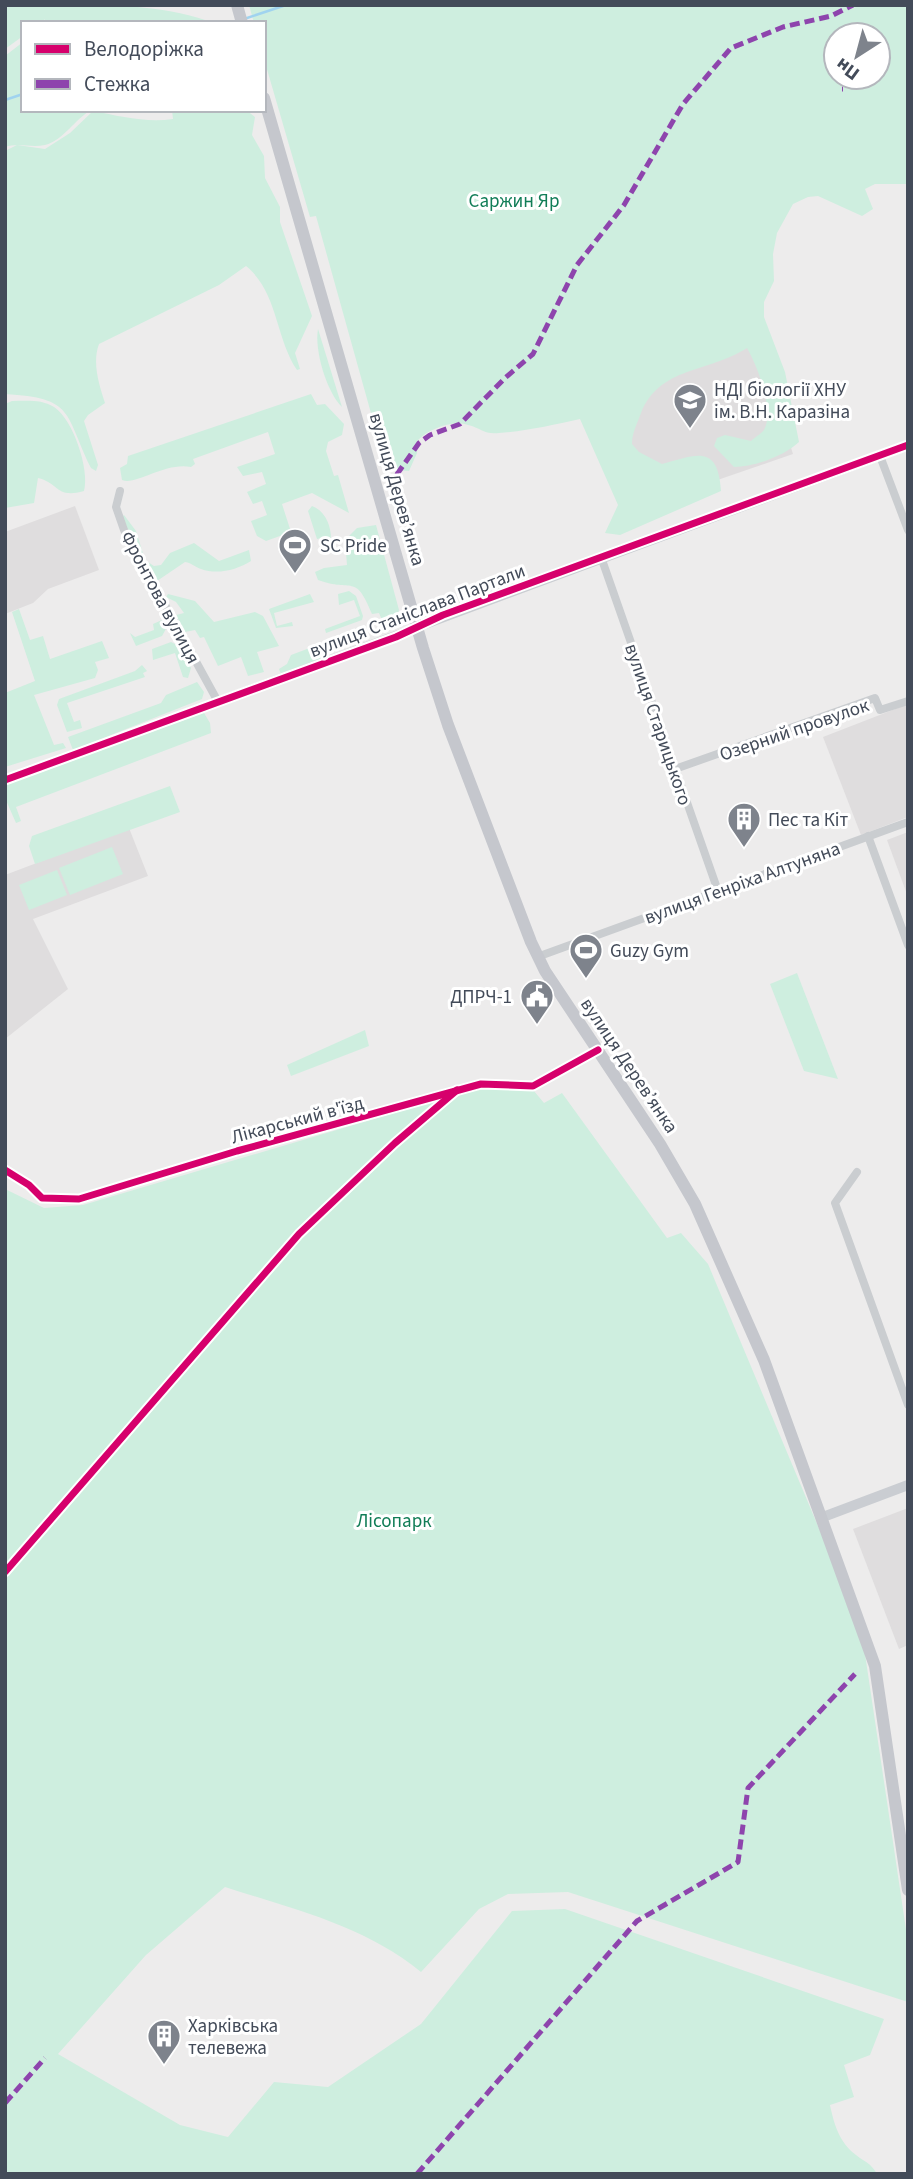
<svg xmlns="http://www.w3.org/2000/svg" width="913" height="2179" font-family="'Source Sans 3',sans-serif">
<rect width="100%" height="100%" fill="#edecec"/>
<g fill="#dfddde">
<polygon points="754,331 793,454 642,506 594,389"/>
<polygon points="75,506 99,570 48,589 33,603 5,614 5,532"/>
<polygon points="908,704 908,817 861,835 823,737"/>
<polygon points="129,828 148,876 33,919 68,989 5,1039 5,875"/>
<polygon points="908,832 908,897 887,840"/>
<polygon points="908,1508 908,1645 899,1649 853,1529"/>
</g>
<g fill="#ceeedf" fill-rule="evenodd">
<path d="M 5,5 C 72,5 154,0 213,23 L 43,23 L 45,19 L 40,23 L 23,23 L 23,36 L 5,49 Z"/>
<path d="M 249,5 L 908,5 L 908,184 L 875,184 L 865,189 L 873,209 L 862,216 L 818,196 L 808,197 L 793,204 L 777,233 L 773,254 L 774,281 L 764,302 L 764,317 L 785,372 L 799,442 C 784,456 754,467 734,467 L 714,446 L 717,438 L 725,435 L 751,441 C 755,437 761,434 764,430 C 775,411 757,365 747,348 C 708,373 660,366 641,413 C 637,424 632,433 632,444 L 639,452 L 662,464 C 696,455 718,443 721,491 L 620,535 L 605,533 L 618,505 L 580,419 C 553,425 527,431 499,433 C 485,435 481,428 468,425 C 452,420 429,429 418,440 L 417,453 L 409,471 L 391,470 L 381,449 L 316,216 L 310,217 L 264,59 L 264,23 L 254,23 ZM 836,35 L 878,35 L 878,77 L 836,77 Z"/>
<path d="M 23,42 L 23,110 L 91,110 C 75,119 64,140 45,145 C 32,148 19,143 5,147 L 5,56 Z"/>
<path d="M 172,110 L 246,110 L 255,117 L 252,135 L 264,156 L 265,178 L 280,207 L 280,222 L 312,316 L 295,353 L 300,369 L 297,370 C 275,337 278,292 246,266 L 219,285 L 99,344 C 92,363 99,384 105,403 L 88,415 L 84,421 L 98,465 L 96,471 L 91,468 C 64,413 75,398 5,394 L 5,151 L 17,145 L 45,149 L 70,133 L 93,111 C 119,116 146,123 173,119 Z"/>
<path d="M 318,329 L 342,407 C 327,393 314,350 318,329 Z"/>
<path d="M 311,394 L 317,405 L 325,404 L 344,424 L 342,435 L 328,442 L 326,451 L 334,476 L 338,475 L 349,513 L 312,493 L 282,504 L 291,532 L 266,541 L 257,536 L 251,521 L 267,515 L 262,501 L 253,504 L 247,492 L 266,484 L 262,472 L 243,476 L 237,467 L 275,454 L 268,432 L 193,459 L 195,464 L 191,467 C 164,462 136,486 122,480 L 120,468 L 127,464 L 128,456 Z"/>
<path d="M 12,401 C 27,401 41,399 54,407 C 73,419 90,470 84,491 C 56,499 59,483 38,478 L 34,503 L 5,508 L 5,404 Z"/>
<path d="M 312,506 C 326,511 332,528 331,542 L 326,537 L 317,539 L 308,511 Z"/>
<path d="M 124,515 L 136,531 L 145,560 L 154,566 L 161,565 L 170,553 L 194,543 L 219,561 L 249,550 L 251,561 C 237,570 217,575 201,569 C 195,567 192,563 185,562 L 157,581 L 146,568 L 122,517 Z"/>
<path d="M 376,525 L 399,610 L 394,624 L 384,625 L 379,613 L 372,614 C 355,572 353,593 318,580 L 315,572 L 324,568 L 347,565 L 345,540 L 357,528 Z"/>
<polygon points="349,591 356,596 363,616 362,620 326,633 325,629 360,616 354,600 339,605 338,594"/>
<polygon points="168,594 195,601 214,622 255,612 263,616 279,646 257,652 264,672 248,676 241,657 218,666 204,637 200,638 195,630 185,632 176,615 184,613 176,602 166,597"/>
<polygon points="310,594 314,602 274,613 277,626 292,622 293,626 276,628 269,609"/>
<polygon points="19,609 30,640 43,636 50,659 102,641 109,658 95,662 98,670 95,678 34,695 54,745 63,743 66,748 5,767 5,693 35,681 12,612"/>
<polygon points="162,620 167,627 162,636 136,646 130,633 135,637 154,630 153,624"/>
<polygon points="358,630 359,635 324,650 321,659 281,674 279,669 287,664 291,655"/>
<polygon points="171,642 177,645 191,668 188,678 183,677 175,653 153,660 152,649"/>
<polygon points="142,665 147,671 143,673 145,677 67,703 74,722 80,720 82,728 67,732 57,705 59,699 135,671"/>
<polygon points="197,682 204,692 202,699 73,750 68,737 161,703 166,695"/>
<polygon points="204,713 210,723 211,733 16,807 21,821 16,823 5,798 6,785"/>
<polygon points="170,786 180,812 35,864 29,846 32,836"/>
<polygon points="112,847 123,874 70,895 59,868"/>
<polygon points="57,870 67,895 29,910 19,885"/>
<polygon points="797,973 838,1079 804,1071 770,984"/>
<polygon points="365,1030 369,1046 291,1076 287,1065"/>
<path d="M 499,1086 L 534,1091 L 544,1103 L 562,1093 L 667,1238 L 681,1233 L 708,1264 L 823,1538 L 865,1654 L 908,1943 L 908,2002 L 568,1892 L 508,1894 L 479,1909 L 421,1972 C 365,1926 293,1909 225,1887 L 146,1955 L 58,2054 L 180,2125 L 228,2137 L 274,2082 L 328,2087 L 421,2024 L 512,1911 L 565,1909 L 884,2019 L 870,2055 L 844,2065 L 854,2097 L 830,2105 C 834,2124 839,2142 856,2155 C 865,2162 871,2163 877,2174 L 5,2174 L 5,1189 L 44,1208 L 83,1205 L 465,1092 Z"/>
</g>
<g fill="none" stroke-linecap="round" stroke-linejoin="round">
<g stroke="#a0d3ef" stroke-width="2.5">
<polyline points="244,19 286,5"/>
<polyline points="5,100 23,94"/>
</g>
<g stroke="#cacdd0" stroke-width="8">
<polyline points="880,456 908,530"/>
<polyline points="120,491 116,507 124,530 217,700"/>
<polyline points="601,557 718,891"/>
<polyline points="675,769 875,698 880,710 908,701"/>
<polyline points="5,780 417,627"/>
<polyline points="868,836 908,945"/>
<polyline points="537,957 908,822"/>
<polyline points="5,1170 29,1185 42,1198 79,1199 237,1151 481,1084 533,1086 598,1050"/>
<polyline points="857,1172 835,1203 908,1405"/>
</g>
<g stroke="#cacdd2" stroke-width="10">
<polyline points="417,627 908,445"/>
<polyline points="823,1517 908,1485"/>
</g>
<g stroke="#c5c7cd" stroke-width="12">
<polyline points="237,5 242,23"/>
<polyline points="264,98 423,648 448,725 531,942 545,971 660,1144 695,1204 764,1360 875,1666 908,1890"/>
</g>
<g stroke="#8e44ad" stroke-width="5" stroke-dasharray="10 5" stroke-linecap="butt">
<polyline points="842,89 843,89"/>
<polyline points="388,487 419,443 430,435 460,424 505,378 533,354 577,265 624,205 683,104 731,48 783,27 831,16 853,5"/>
<polyline points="5,2103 45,2058"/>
<polyline points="417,2174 637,1921 738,1862 748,1788 855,1674"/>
</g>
<defs>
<g id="cycleway">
<polyline points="5,780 396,637 443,615 908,445"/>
<polyline points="5,1170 29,1185 42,1198 79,1199 237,1151 481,1084 533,1086 598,1050"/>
<polyline points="5,1572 299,1234 395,1143 457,1090"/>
</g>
</defs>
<use href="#cycleway" stroke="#fff" stroke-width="11"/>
<use href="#cycleway" stroke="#d6006c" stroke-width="7"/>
</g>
<defs>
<symbol id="university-pin" viewBox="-11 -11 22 30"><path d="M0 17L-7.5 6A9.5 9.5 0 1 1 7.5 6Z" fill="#7e838c" stroke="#fff"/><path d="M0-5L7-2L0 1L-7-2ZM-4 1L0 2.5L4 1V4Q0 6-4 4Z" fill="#fff"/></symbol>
<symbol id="stadium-pin" viewBox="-11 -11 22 30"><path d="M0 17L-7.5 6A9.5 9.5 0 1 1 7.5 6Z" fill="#7e838c" stroke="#fff"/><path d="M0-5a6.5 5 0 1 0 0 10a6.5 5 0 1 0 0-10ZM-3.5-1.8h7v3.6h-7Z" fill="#fff"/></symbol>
<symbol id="building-pin" viewBox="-11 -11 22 30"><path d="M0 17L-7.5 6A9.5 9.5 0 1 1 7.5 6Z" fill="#7e838c" stroke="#fff"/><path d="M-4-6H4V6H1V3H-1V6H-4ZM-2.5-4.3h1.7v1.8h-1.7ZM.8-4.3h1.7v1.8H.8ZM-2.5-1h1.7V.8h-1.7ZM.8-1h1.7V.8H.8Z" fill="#fff"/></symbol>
<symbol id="civic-pin" viewBox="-11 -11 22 30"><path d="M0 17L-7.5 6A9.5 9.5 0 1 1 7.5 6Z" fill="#7e838c" stroke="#fff"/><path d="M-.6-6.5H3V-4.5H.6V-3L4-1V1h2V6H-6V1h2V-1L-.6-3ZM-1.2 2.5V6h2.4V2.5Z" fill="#fff"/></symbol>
</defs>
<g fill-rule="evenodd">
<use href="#university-pin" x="671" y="381" width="38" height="52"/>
<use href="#stadium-pin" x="276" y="526" width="38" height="52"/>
<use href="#building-pin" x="725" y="800" width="38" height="52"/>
<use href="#stadium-pin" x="567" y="931" width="38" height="52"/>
<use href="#civic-pin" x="518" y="977" width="38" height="52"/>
<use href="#building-pin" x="145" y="2017" width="38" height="52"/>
</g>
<g text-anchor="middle" stroke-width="6" stroke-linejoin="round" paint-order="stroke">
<g font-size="19" fill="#117d57" stroke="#fff">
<text x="514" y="207">Саржин Яр</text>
<text x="394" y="1527">Лісопарк</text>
</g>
<g font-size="19" fill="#434b59" stroke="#fff" text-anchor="start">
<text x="714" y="396">НДІ біології ХНУ<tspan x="714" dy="22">ім. В.Н. Каразіна</tspan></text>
<text x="320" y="552">SC Pride</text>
<text x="768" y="826">Пес та Кіт</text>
<text x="610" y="957">Guzy Gym</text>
<text x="512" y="1003" text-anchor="end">ДПРЧ-1</text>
<text x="188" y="2032">Харківська<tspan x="188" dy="22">телевежа</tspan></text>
</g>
<g font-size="19" fill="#434b59" stroke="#fff">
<text transform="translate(398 489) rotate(74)" y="7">вулиця Дерев’янка</text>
<text transform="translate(161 597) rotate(62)" y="7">Фронтова вулиця</text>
<text transform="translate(417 610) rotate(-21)" y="7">вулиця Станіслава Партали</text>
<text transform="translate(659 724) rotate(71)" y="7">вулиця Старицького</text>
<text transform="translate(794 729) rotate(-19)" y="7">Озерний провулок</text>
<text transform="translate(742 882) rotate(-20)" y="7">вулиця Генріха Алтуняна</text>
<text transform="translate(630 1065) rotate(56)" y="7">вулиця Дерев’янка</text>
<text transform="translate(297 1119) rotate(-15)" y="7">Лікарський в'їзд</text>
</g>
</g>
<rect width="913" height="2179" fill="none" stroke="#434b59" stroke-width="14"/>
<rect x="21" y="21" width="245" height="91" fill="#ffffff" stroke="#b4b7bd" stroke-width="2"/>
<rect x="35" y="44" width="35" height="10" fill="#d6006c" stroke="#b4b7bd" stroke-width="2"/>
<text x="84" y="56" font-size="21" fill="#434b59">Велодоріжка</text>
<rect x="35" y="79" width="35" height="10" fill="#8e44ad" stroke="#b4b7bd" stroke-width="2"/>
<text x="84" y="91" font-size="21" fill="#434b59">Стежка</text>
<g transform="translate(857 56) rotate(216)"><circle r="33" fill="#ffffff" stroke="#b4b7bd" stroke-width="2"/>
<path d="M0-5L12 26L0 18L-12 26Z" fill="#7e838c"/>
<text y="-10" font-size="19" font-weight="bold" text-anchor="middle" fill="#434b59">Пн</text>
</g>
</svg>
